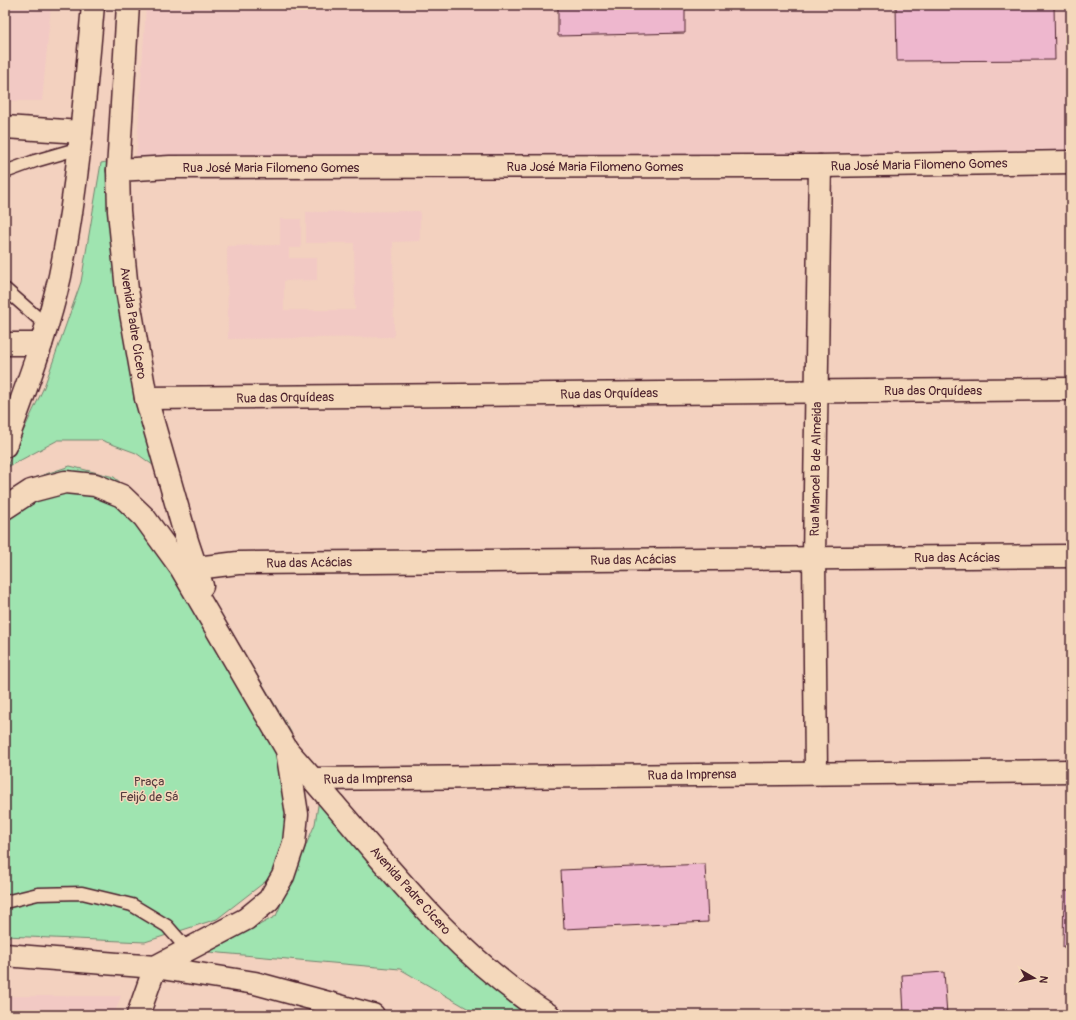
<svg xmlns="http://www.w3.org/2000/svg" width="1076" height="1020" font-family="Pangolin,sans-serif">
<rect width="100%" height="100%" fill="#f3d1bf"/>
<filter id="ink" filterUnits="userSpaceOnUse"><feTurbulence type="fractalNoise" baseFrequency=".025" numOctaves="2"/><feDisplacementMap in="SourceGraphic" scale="8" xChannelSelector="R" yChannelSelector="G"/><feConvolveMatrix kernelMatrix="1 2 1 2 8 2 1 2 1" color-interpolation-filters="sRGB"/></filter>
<g filter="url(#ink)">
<g fill="#f2c9c4">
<polygon points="5,5 51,5 42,101 5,101"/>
<polygon points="146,5 1071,5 1071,151 136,159"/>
<polygon points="420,211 420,241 393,242 394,337 228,339 227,246 280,245 280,219 301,219 301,248 289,248 289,258 317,258 317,280 284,281 284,310 355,310 354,243 306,243 306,212"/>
<polygon points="5,996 121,996 114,1015 5,1015"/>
</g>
<g fill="#9fe4b0" stroke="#74826e">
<polygon points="112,161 171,478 136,453 101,440 58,440 6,468 44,387 81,282 101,163"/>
<polygon points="70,466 114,477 156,514 194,568 291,732 294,808 275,874 217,919 145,942 5,936 5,495 28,480"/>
<polygon points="320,793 540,1015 479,1015 400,969 209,952 276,916 315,824"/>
</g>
<g fill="#eeb7ce" stroke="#4a1f2b">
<polygon points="558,5 685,5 685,33 558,36"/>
<polygon points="896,5 1054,5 1055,60 897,61"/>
<polygon points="705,864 708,922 564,929 561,870"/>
<polygon points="1064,891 1071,891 1071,947 1063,947"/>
<polygon points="944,972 947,1015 904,1015 902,975"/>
</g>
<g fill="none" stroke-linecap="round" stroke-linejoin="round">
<defs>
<g id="service">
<polyline points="5,172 35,161 80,148"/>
<polyline points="5,289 47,326"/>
<polyline points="5,902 38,894 82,893 132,905 167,926 188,950"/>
</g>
<g id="minor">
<polyline points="5,127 81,132"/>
<polyline points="118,170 170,167 820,166 1071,162"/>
<polyline points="5,344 41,344"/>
<polyline points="146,398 1071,389"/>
<polyline points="196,568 238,563 1071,556"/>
<polyline points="816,772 814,557 820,166"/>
<polyline points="313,779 1071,771"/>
</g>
<polyline id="tertiary" points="138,1015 155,967"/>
<g id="trunk">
<polyline points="128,5 118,170 119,211 127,290 146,398 187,541 202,586"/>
<path d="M 5,446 C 25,390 47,334 60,276 C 78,187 85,96 93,5"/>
<polyline points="5,508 31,491 65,482 95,485 122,496 144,517 181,568 287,750 297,814 294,843 283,876 269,900 246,919 155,967"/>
<path d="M 287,750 C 370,842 443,948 549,1015"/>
<polyline points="5,955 155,967 255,983 373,1015"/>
</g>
</defs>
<use href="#service" stroke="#4a1f2b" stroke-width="15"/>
<use href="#minor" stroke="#4a1f2b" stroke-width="25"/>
<use href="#tertiary" stroke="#4a1f2b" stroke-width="25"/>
<use href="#trunk" stroke="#4a1f2b" stroke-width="25"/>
<polyline stroke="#4a1f2b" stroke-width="2.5" stroke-dasharray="1 3" stroke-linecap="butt" points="7,482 7,467"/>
<use href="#service" stroke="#f4d8bb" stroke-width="12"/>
<use href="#minor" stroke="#f4d8bb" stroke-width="22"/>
<use href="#tertiary" stroke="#f4d8bb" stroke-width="22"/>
<use href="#trunk" stroke="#f4d8bb" stroke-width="22"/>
</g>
</g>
<g text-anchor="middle" stroke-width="3" stroke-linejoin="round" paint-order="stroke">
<g font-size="13" fill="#4a1f2b" stroke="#f4d8bb">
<text transform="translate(919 164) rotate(-1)" y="5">Rua José Maria Filomeno Gomes</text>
<text x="595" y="171">Rua José Maria Filomeno Gomes</text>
<text x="271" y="172">Rua José Maria Filomeno Gomes</text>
<text transform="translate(134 323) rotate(81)" y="5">Avenida Padre Cícero</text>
<text x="933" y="395">Rua das Orquídeas</text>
<text transform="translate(609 393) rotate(-1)" y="5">Rua das Orquídeas</text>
<text transform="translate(285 397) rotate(-1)" y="5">Rua das Orquídeas</text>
<text transform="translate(815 469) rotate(-89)" y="5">Rua Manoel B de Almeida</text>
<text x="957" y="562">Rua das Acácias</text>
<text transform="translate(633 559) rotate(-1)" y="5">Rua das Acácias</text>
<text transform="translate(309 562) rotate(-1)" y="5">Rua das Acácias</text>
<text transform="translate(692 774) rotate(-1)" y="5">Rua da Imprensa</text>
<text transform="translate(368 778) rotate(-1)" y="5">Rua da Imprensa</text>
<text transform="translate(411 890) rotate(48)" y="5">Avenida Padre Cícero</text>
</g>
<g font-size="13" fill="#573d3f" stroke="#f4d8bb">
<text x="149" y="786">Praça<tspan x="149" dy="15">Feijó de Sá</tspan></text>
</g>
</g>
<rect width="1076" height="1020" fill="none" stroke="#f4d8bb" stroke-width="20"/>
<rect x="10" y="10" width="1056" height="1000" fill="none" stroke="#4a1f2b" stroke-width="1.5" filter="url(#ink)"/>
<g transform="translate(1034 978) rotate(99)" stroke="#f4d8bb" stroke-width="3" paint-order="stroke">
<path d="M0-3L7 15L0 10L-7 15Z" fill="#4a1f2b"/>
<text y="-6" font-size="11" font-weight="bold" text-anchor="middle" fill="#4a1f2b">N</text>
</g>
</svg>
